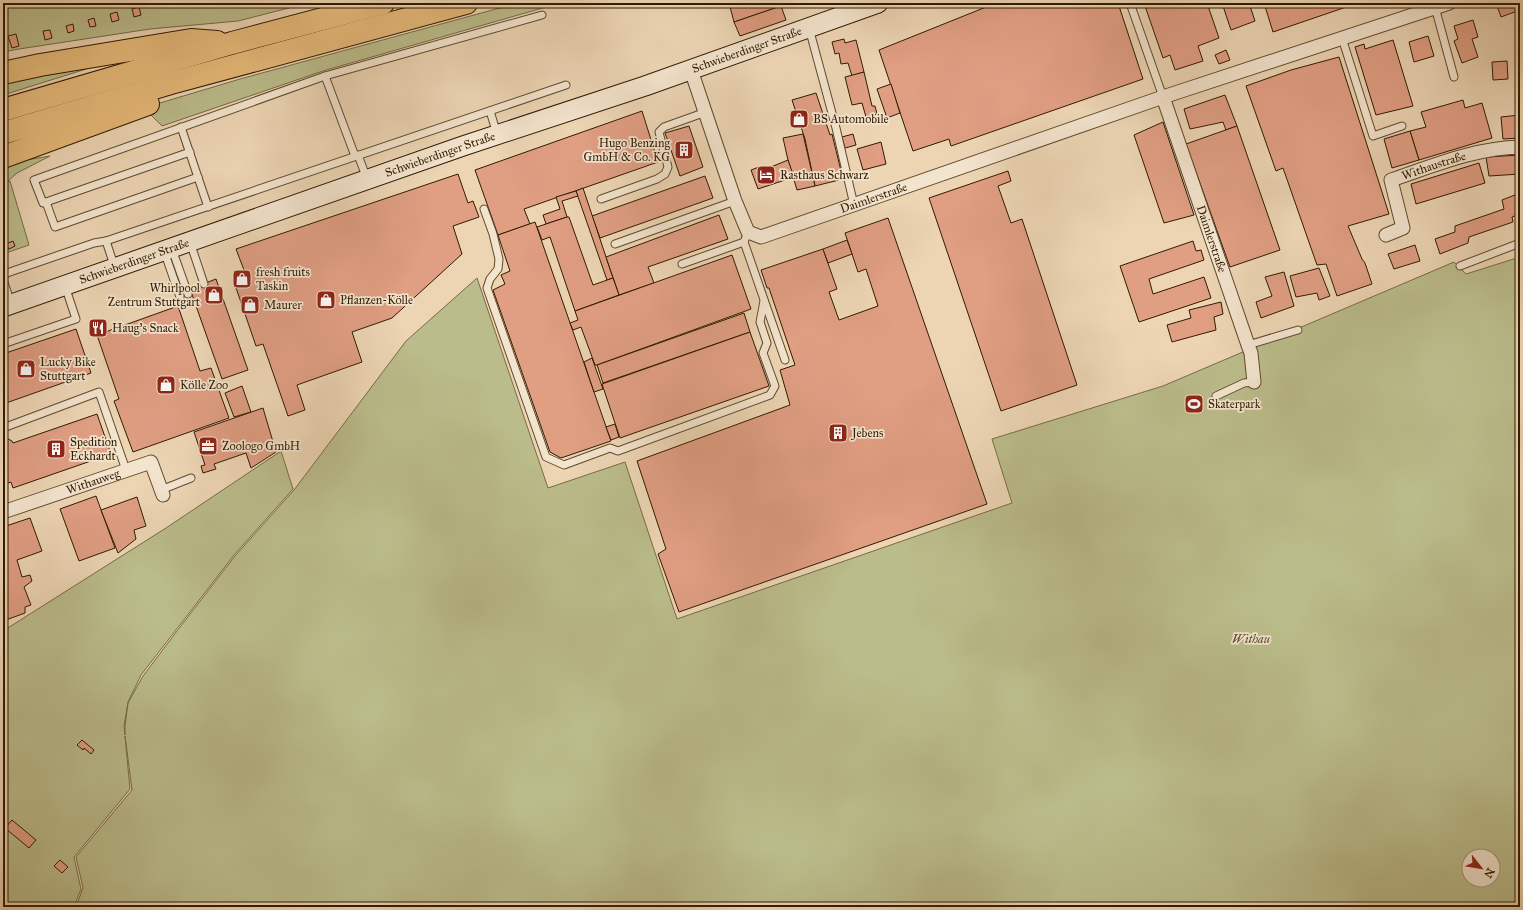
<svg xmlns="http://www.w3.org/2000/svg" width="1523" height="910" font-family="'IM FELL Great Primer',serif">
<rect width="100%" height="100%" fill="#edd5b4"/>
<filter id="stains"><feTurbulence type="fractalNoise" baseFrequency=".005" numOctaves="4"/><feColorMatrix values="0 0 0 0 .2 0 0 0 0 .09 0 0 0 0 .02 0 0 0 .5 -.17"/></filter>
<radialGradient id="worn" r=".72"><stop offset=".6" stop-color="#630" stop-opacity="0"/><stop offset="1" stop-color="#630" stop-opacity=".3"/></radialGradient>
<g fill="#bbbc8b" stroke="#766b46" fill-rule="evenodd">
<polygon points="3,3 308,3 238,21 150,29 19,49 3,52"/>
<polygon points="523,3 560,3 323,71 162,126 148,112 160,103 240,79 496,9"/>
<polygon points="115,60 3,95 3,82"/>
<polygon points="50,156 17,173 9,180 3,183 3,164"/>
<polygon points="10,181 29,245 3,254 3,184"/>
<path d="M 1520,257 L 1520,907 L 76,907 L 83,888 L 76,857 L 132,790 L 125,736 L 130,789 L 74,857 L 81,889 L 74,907 L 3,907 L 3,631 L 166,528 L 281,451 L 293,489 L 234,555 L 141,675 L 128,702 L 124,726 L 125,735 L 125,726 L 128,703 L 143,676 L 177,631 L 235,556 L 294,490 L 406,341 L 477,278 L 548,488 L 625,462 L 677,619 L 1012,503 L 992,439 L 1163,386 L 1454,262 L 1466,274 ZM 1469,856 L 1493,856 L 1493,880 L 1469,880 Z"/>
</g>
<g fill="#e09e83" stroke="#301a00">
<polygon points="729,3 787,3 787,4 734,22"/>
<polygon points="996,3 1118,3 1143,79 951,146 949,139 913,151 879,50"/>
<polygon points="1144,3 1207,3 1219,38 1198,46 1203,61 1175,70 1170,55 1163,58"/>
<polygon points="1222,3 1249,3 1255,21 1231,30"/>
<polygon points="1264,3 1358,3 1273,32"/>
<polygon points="1496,3 1520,3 1520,10 1501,17"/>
<polygon points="781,6 786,20 740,36 734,22"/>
<polygon points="139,7 141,15 134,17 132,9"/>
<polygon points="117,12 119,20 112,22 110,14"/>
<polygon points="94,18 96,26 90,27 88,20"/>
<polygon points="1473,20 1478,37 1472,39 1478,57 1462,63 1454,41 1458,39 1454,26"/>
<polygon points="73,24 74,31 68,33 66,26"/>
<polygon points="50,30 52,38 45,40 43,31"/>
<polygon points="16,34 19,46 12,48 8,36"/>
<polygon points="1428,36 1434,56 1414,62 1409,42"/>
<polygon points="844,39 845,43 856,40 864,72 852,76 848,63 841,64 839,53 835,54 832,42"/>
<polygon points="1393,40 1413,106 1376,115 1355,47 1364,44 1365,49"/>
<polygon points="1226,50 1230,60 1219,64 1215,55"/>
<polygon points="1339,57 1389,214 1348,226 1362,259 1365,263 1372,284 1337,296 1326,264 1317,265 1283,168 1276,171 1246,86 1291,70"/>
<polygon points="1507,61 1508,79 1493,80 1492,62"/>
<polygon points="864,72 872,106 875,106 877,114 866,117 862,103 852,105 845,77"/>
<polygon points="891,84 900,113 887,118 877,89"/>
<polygon points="816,93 830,135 832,134 843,179 815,186 805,139 792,100"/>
<polygon points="1225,95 1237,126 1226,130 1223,122 1190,129 1184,109"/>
<polygon points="1463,100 1465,108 1482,103 1492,138 1419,160 1410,131 1426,127 1421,112"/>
<polygon points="642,111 658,162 524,209 530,224 498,235 475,170"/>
<polygon points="1520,115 1520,138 1503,139 1501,117"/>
<polygon points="1163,122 1194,215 1164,223 1134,135"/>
<polygon points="689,126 703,167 680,176 665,133"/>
<polygon points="1237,126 1280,250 1230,267 1186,144"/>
<polygon points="1410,131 1419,160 1392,168 1384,139"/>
<polygon points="803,134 815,186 797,190 788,160 783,138"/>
<polygon points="853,134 856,145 845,148 842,137"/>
<polygon points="881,142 886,164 863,170 857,149"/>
<polygon points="1520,155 1520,174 1489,176 1486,157"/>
<polygon points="788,160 794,177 758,189 751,170 759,167 761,171"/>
<polygon points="1479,163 1485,183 1416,204 1411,184"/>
<polygon points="1008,171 1011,181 998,186 1011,223 1022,219 1077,385 1001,411 929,198"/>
<polygon points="458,174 468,203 473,201 479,217 453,226 462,254 392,318 352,332 362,362 297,385 305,410 288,416 263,344 256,346 234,282 247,278 236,249"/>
<polygon points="705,176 713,198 600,238 592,216"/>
<polygon points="583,188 613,278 607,280 576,191"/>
<polygon points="576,191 578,196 562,201 567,217 546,224 543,215 560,209 556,197"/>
<polygon points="1520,193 1520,214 1512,217 1513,222 1469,237 1468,243 1440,254 1435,239 1455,232 1455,226 1504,209 1502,200"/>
<polygon points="719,215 728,239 648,267 654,283 619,295 606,257"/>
<polygon points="567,217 569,217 593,285 613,278 619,295 575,311 550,237 542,240 537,227"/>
<polygon points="888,218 987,504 679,612 658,554 666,549 637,461 790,405 780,370 795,365 769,288 767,288 761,270 823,249 837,289 829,292 839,320 878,306 866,269 858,272 845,233"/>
<polygon points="535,222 611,441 561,458 550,452 493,290 505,284 501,275 510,271 498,235"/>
<polygon points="847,240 852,254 828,263 823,249"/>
<polygon points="13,241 15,246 9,249 6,244"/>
<polygon points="1193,241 1196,251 1201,250 1204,260 1149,279 1153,294 1204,277 1211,298 1139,322 1120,266"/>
<polygon points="1415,245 1420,261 1394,269 1388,254"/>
<polygon points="732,255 751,309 597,365 595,365 581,327 573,330 570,323 578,320 575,311"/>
<polygon points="1319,268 1330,296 1319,300 1317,293 1296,297 1290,276"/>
<polygon points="1284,272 1294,306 1261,318 1256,302 1272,296 1265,277"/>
<polygon points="216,279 248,370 222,379 190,289"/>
<polygon points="1221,302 1223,314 1214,317 1216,330 1172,342 1167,325 1191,318 1189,310"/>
<polygon points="178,306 200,371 211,368 229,418 133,452 114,401 119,399 97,335"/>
<polygon points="744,313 750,332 603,383 597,365"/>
<polygon points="76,329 91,373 6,403 3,394 3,354"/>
<polygon points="750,332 769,386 620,438 602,384"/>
<polygon points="592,358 603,389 594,392 584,362"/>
<polygon points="242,386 251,412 234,417 225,393"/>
<polygon points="263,408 276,452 251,468 246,453 214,464 216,469 203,473 201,466 205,465 194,432"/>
<polygon points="97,414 111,454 13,488 11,482 3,485 3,444 8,439 12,441 13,443"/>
<polygon points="615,424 619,437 611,440 606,427"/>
<polygon points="96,496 115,548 79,561 60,509"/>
<polygon points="137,497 146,526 134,530 136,539 118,553 101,510"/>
<polygon points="30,518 42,551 17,560 22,577 30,575 32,581 24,587 31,605 25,607 25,613 3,621 3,527"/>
<polygon points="82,740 94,750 91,754 84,748 83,750 77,745"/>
<polygon points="12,820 36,840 29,848 5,828"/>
<polygon points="60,860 68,867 62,873 54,866"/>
</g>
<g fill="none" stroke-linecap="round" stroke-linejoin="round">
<defs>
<g id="lane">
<polyline points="1130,3 1163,97"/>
<polyline points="1435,7 1454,77"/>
<polyline points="809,28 836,128 854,205"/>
<polyline points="1342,38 1373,136 1402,126"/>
<polyline points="325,76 355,156"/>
<polyline points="490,111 497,134"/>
<polyline points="181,127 208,207"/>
<polyline points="358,155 367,179"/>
<polyline points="198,177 55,227 46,202 43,203 34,180 325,76 542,15"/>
<polyline points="601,199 657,179 665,174 668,167 659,132 664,127 706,112"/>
<polyline points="46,202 190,152"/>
<polyline points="484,209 493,234 499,259 498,269 490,279 487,288 546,457 564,465 610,448 618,451 770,395 775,386 763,353 767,343 760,322 764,301"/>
<polyline points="748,232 744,242 785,360"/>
<polyline points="106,241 115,268"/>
<polyline points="190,242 204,284"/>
<polyline points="615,244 735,201"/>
<polyline points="172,249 188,294"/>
<polyline points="164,251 180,297"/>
<polyline points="682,264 744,242"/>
<polyline points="1460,266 1520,243"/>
<polyline points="3,277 7,273 94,243 106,241 566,85"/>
<polyline points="3,279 11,304"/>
<polyline points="3,344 76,319 65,286"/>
<polyline points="1248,345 1298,330"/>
<polyline points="1216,396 1244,383 1254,382"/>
<polyline points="3,428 99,392 126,470"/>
<polyline points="161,490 191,478"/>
</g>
<g id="street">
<path id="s1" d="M 691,70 L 735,201 L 748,232 L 761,237 L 1163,97 L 1449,3"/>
<path id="s2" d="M 1163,97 L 1248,345 L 1251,353 L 1254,382"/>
<path id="s3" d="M 1386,235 L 1403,228 L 1391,180 C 1433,166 1475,148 1520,147"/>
<path id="s4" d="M 3,512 L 151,462 L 163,495"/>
</g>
<g id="secondary">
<path id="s5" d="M 3,307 L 463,146 L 645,86 L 878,3"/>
</g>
<g id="highway">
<polyline points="3,73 40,65 191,40 217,42"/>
<polyline points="3,110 232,43 383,3"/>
<polyline points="3,133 171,83 466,3"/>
<polyline points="3,157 148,104"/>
</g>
</defs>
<use href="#lane" stroke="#5f492d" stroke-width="9"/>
<use href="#street" stroke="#5f492d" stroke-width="15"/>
<use href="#secondary" stroke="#301a00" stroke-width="21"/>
<use href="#highway" stroke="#301a00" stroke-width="24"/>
<use href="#lane" stroke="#f3e4ce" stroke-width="7"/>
<use href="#street" stroke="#f3e4ce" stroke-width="13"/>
<use href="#secondary" stroke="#f3e4ce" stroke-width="19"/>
<use href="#highway" stroke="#e6ba7a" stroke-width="22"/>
</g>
<defs>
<symbol id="shop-square" viewBox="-11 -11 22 22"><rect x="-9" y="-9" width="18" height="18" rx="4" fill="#8f2418" stroke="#f3e4ce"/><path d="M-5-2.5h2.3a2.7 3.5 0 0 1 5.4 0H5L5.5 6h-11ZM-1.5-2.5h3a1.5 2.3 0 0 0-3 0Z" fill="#fff"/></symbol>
<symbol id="building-square" viewBox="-11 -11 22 22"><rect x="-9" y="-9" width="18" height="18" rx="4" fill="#8f2418" stroke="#f3e4ce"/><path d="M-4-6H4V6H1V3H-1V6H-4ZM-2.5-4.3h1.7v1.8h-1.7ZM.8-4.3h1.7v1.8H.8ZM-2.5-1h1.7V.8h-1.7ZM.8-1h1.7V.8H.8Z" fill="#fff"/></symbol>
<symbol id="hotel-square" viewBox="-11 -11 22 22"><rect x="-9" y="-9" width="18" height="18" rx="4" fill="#8f2418" stroke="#f3e4ce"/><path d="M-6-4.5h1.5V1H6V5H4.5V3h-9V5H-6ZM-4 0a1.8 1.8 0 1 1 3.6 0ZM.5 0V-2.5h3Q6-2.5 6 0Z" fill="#fff"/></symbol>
<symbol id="restaurant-square" viewBox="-11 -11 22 22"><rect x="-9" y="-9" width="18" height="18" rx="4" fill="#8f2418" stroke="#f3e4ce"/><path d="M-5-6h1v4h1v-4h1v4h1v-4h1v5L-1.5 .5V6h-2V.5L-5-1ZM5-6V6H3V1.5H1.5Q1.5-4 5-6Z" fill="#fff"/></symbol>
<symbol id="stadium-square" viewBox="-11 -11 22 22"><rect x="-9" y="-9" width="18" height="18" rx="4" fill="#8f2418" stroke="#f3e4ce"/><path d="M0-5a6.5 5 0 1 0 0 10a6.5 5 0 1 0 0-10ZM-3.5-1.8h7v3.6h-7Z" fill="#fff"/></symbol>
<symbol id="office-square" viewBox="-11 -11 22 22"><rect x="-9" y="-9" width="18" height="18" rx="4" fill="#8f2418" stroke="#f3e4ce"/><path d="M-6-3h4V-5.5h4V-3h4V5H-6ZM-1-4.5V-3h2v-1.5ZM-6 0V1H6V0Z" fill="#fff"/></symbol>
</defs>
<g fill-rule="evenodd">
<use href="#shop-square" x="788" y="108" width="22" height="22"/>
<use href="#building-square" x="673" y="139" width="22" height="22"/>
<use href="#hotel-square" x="755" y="164" width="22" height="22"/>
<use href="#shop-square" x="231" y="268" width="22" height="22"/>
<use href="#shop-square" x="203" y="284" width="22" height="22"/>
<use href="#shop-square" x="315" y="289" width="22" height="22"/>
<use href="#shop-square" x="239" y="294" width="22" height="22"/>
<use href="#restaurant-square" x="87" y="317" width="22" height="22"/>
<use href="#shop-square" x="15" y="358" width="22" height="22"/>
<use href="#shop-square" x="155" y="374" width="22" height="22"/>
<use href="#stadium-square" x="1183" y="393" width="22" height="22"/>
<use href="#building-square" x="827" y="422" width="22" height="22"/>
<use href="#office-square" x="197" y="435" width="22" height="22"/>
<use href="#building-square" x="45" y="438" width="22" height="22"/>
</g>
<g text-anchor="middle" stroke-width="3.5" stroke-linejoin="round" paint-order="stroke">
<g font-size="12" fill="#301a00" stroke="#f3e4ce">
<text dy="4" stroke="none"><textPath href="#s5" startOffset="787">Schwieberdinger Straße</textPath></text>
<text dy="4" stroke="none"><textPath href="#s5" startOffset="463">Schwieberdinger Straße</textPath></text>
<text dy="4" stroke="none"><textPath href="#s3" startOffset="113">Withaustraße</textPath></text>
<text dy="4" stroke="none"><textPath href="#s1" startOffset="305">Daimlerstraße</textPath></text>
<text dy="4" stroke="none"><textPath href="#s2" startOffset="150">Daimlerstraße</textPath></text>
<text dy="4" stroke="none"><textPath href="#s5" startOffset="139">Schwieberdinger Straße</textPath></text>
<text dy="4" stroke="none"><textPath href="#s4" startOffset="95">Withauweg</textPath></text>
</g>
<g font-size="12" fill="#301a00" stroke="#f3e4ce" text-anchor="start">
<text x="813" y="123">BS Automobile</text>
<text x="670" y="147" text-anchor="end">Hugo Benzing<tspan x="670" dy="14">GmbH &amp; Co. KG</tspan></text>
<text x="780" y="179">Rasthaus Schwarz</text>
<text x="256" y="276">fresh fruits<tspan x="256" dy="14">Taskin</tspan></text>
<text x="200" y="292" text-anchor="end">Whirlpool<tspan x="200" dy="14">Zentrum Stuttgart</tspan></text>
<text x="340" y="304">Pflanzen-Kölle</text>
<text x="264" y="309">Maurer</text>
<text x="112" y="332">Haug's Snack</text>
<text x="40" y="366">Lucky Bike<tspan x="40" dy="14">Stuttgart</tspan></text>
<text x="180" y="389">Kölle Zoo</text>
<text x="1208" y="408">Skaterpark</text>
<text x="852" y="437">Jebens</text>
<text x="70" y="446">Spedition<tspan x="70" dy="14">Eckhardt</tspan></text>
<text x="222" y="450">Zoologo GmbH</text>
</g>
<g font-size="12" font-style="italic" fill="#5a4b2a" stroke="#f3e4ce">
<text x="1251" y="643">Withau</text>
</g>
</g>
<rect width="1523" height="910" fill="none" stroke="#edd5b4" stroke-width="16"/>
<rect x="4" y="4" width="1515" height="902" fill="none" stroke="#301a00" stroke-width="2"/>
<rect x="8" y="8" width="1507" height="894" fill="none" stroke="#301a00"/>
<g transform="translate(1481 868) rotate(121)"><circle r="19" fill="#f3e4ce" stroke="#a5937c"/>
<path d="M0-3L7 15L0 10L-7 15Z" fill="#8f2418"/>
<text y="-6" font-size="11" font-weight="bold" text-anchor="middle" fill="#301a00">N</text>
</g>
<rect width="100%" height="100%" filter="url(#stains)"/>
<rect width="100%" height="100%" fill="url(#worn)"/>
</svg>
